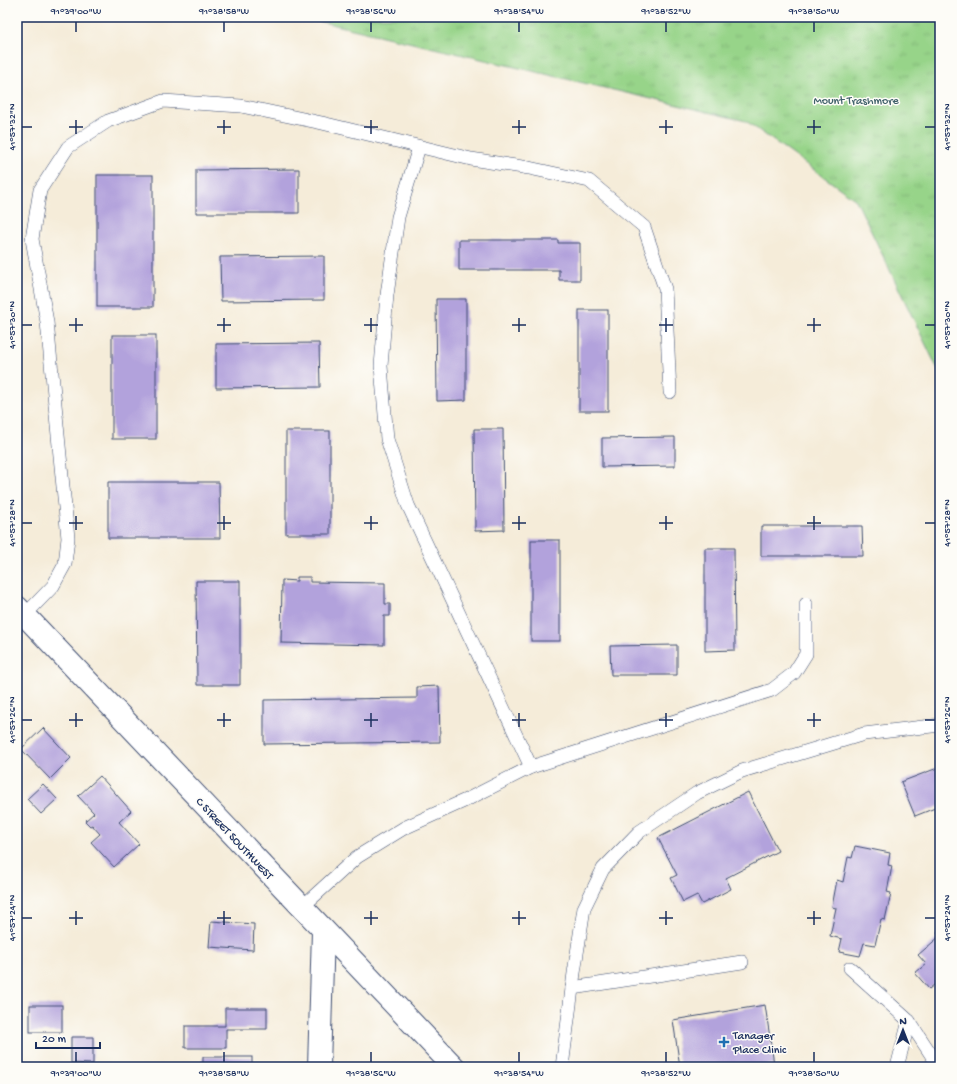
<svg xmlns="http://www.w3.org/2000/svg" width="957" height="1084" font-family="'Gochi Hand',sans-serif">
<defs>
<pattern id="park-tufts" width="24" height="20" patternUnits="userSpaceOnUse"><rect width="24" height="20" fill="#97d489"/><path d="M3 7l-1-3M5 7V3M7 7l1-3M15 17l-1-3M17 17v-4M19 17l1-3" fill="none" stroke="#82b679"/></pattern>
</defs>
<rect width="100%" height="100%" fill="#fdfcf7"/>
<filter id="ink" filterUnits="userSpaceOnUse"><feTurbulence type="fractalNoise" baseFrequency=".025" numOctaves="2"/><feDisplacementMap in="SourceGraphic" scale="8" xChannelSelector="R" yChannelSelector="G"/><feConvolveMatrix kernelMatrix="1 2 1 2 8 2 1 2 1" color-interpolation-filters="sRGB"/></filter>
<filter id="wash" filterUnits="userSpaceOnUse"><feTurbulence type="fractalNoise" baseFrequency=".012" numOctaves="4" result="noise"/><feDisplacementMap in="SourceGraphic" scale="16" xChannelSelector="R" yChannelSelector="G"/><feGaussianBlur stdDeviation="0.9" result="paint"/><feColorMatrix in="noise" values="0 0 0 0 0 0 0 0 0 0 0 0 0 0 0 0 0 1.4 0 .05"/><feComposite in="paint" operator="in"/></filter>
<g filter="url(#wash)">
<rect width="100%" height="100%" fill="#f5ecd9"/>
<polygon fill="url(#park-tufts)" stroke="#598274" points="301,17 940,17 940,374 856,200 746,121"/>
<g id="blocks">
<g fill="#b2a2dc">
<polygon points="299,169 299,213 196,213 196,170"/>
<rect x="97" y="175" width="56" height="132"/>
<polygon points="459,240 558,240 558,243 580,243 580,280 559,280 559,270 459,270"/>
<polygon points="324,256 324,300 221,301 220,257"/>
<polygon points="436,299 466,299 466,400 437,401"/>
<rect x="579" y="310" width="29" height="101"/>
<rect x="112" y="335" width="44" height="104"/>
<polygon points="319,343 320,387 216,388 216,344"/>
<polygon points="474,429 503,429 504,530 475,531"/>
<rect x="286" y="431" width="44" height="103"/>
<polygon points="675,437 675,466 602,467 602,438"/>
<polygon points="108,482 219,482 220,538 108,538"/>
<polygon points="761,526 862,526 863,556 761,556"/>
<rect x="531" y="540" width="29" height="101"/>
<polygon points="705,548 734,548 735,650 705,651"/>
<polygon points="297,577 310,577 310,582 385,583 385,604 390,604 390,616 384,616 384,645 281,643 282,580 297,581"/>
<polygon points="196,581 240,581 240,685 197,685"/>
<polygon points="677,645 677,675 611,675 610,646"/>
<polygon points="439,686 440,742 264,744 264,700 417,698 417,687"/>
<polygon points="43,728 71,758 50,779 21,749"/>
<polygon points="940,767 940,806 915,816 901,782"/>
<polygon points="100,776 131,811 119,822 139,844 114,867 91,842 100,834 92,825 90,826 85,821 94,813 78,796"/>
<polygon points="43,784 57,799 41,814 27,799"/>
<polygon points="748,792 778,851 726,878 731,889 702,904 697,895 683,902 671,878 677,875 658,838"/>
<polygon points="855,846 890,853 888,865 892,866 887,892 891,893 885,920 881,919 875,945 864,943 860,956 839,952 842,939 830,936 836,908 832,907 837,880 843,882 848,857 852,858"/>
<polygon points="211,921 254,924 253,950 209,947"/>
<polygon points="940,930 940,980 929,989 915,973 926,964 918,955 940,936 937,932"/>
<rect x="30" y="1005" width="32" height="27"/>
<polygon points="765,1005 774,1064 753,1067 680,1067 673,1020"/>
<polygon points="225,1008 267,1008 267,1029 226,1029 226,1048 185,1048 185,1026 225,1026"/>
<polygon points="71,1037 93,1037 93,1064 71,1063"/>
<rect x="203" y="1057" width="49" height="10"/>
</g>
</g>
</g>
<g filter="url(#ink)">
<use href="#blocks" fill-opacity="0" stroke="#3c4b70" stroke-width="1"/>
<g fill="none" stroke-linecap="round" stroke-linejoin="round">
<defs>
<g id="lane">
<polyline points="419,147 398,217 387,295 381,366 387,439 408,505 531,767"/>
<polyline points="25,615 53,586 65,564 68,538 47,322 32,239 40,190 68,147 108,121 163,101 241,106 322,123 471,159 529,168 589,181 644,227 665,289 670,392"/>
<polyline points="301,908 357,857 404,828 466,800 531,767 772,690 794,673 806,654 806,604"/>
<polyline points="850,968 909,1021 897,1067"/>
<polyline points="572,988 742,962"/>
<polyline points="909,1021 938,1065"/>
<polyline points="562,1067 574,973 584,908 603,869 639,832 697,793 742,771 864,734 940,725"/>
</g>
<polyline id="street" points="319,1067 323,931"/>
<polyline id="secondary" points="17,607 454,1067"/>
</defs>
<use href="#lane" stroke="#3c4b70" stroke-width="14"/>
<use href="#street" stroke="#3c4b70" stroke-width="24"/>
<use href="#secondary" stroke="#3c4b70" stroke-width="24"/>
<use href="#lane" stroke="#fff" stroke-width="13"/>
<use href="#street" stroke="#fff" stroke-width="22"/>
<use href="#secondary" stroke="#fff" stroke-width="22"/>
</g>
</g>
<path fill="none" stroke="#1b2f5e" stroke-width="1.5" d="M 76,22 L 76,32M 224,22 L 224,32M 371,22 L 371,32M 519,22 L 519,32M 666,22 L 666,32M 814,22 L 814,32M 76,120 L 76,134M 224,120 L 224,134M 371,120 L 371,134M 519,120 L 519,134M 666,120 L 666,134M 814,120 L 814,134M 22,127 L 32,127M 69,127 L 83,127M 217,127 L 231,127M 364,127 L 378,127M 512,127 L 526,127M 659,127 L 673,127M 807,127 L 821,127M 925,127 L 935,127M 76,318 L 76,332M 224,318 L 224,332M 371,318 L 371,332M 519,318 L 519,332M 666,318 L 666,332M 814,318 L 814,332M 22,325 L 32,325M 69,325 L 83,325M 217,325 L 231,325M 364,325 L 378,325M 512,325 L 526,325M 659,325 L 673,325M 807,325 L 821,325M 925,325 L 935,325M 76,516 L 76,530M 224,516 L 224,530M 371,516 L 371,530M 519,516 L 519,530M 666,516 L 666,530M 814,516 L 814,530M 22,523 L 32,523M 69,523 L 83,523M 217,523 L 231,523M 364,523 L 378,523M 512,523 L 526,523M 659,523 L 673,523M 807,523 L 821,523M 925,523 L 935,523M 76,713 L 76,727M 224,713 L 224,727M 371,713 L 371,727M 519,713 L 519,727M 666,713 L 666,727M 814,713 L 814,727M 22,720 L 32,720M 69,720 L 83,720M 217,720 L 231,720M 364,720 L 378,720M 512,720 L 526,720M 659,720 L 673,720M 807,720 L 821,720M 925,720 L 935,720M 76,911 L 76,925M 224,911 L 224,925M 371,911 L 371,925M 519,911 L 519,925M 666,911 L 666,925M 814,911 L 814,925M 22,918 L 32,918M 69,918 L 83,918M 217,918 L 231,918M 364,918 L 378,918M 512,918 L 526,918M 659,918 L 673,918M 807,918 L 821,918M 925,918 L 935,918M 76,1052 L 76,1062M 224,1052 L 224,1062M 371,1052 L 371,1062M 519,1052 L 519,1062M 666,1052 L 666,1062M 814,1052 L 814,1062"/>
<path fill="#1f6fb2" stroke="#fdfcf7" stroke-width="1.5" d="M722 1036h4v4h4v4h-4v4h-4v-4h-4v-4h4z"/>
<g text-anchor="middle" stroke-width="3" stroke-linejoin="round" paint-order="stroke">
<g font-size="12" fill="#40616b" stroke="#fdfcf7">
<text x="856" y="104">Mount Trashmore</text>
</g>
<g font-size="12" fill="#1b2f5e" stroke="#fdfcf7">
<text transform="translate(235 838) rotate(47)" y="4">C STREET SOUTHWEST</text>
</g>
<g font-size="12" fill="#1b2f5e" stroke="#fdfcf7" text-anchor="start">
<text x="733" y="1039">Tanager<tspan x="733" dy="14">Place Clinic</tspan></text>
</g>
</g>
<rect width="957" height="1084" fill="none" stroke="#fdfcf7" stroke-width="44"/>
<g transform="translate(903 1030)" stroke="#fdfcf7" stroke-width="3" paint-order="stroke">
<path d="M0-3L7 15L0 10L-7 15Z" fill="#1b2f5e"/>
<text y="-6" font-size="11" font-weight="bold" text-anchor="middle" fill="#1b2f5e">N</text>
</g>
<path d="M36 1042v6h64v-6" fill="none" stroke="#1b2f5e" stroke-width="2"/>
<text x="42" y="1042" font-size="12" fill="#1b2f5e" stroke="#fdfcf7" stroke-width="3" paint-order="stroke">20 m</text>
<rect x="22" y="22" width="913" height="1040" fill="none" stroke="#1b2f5e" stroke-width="1.5"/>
<g font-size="10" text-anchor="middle" fill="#1b2f5e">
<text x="76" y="14">91°39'00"W</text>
<text x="224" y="14">91°38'58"W</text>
<text x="371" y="14">91°38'56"W</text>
<text x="519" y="14">91°38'54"W</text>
<text x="666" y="14">91°38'52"W</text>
<text x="814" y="14">91°38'50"W</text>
<text transform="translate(11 127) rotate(-90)" y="4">41°57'32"N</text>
<text transform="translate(946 127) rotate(-90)" y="4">41°57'32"N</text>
<text transform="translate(11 325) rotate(-90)" y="4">41°57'30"N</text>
<text transform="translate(946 325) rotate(-90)" y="4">41°57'30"N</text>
<text transform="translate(11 523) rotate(-90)" y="4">41°57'28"N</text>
<text transform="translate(946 523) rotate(-90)" y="4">41°57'28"N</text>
<text transform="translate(11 720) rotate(-90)" y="4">41°57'26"N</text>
<text transform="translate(946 720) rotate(-90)" y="4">41°57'26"N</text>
<text transform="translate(11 918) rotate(-90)" y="4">41°57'24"N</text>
<text transform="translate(946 918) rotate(-90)" y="4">41°57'24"N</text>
<text x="76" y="1076">91°39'00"W</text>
<text x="224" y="1076">91°38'58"W</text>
<text x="371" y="1076">91°38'56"W</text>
<text x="519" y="1076">91°38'54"W</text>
<text x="666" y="1076">91°38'52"W</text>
<text x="814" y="1076">91°38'50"W</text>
</g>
</svg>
